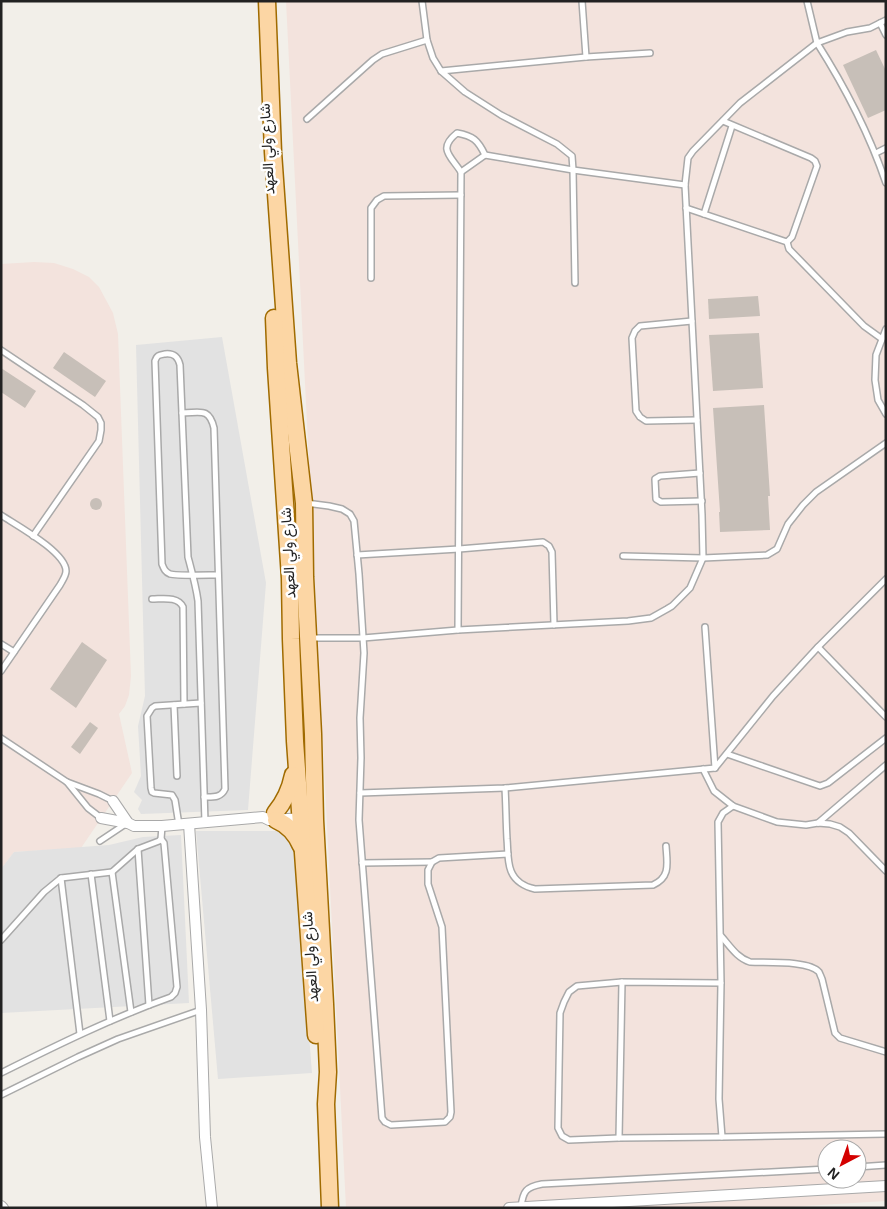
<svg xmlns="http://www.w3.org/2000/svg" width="887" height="1209" font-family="Arial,Vazirmatn,sans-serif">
<rect width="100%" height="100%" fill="#f2efe9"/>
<g fill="#f3e3dd" fill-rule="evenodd">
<path d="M 286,1 L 886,1 L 886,1201 L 771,1208 L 346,1208 ZM 827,1149 L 857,1149 L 857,1179 L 827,1179 Z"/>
<polygon points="34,262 54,263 73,269 89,277 99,287 113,313 118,334 131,676 129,695 125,706 119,714 132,773 81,848 14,852 1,869 1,264"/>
</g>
<g fill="#e2e2e2">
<polygon points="222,337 266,583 248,810 141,814 138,809 142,800 134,792 141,776 138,726 145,696 136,345"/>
<polygon points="196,831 277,831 288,837 294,846 312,1073 218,1079"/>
<polygon points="181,835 189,1003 1,1013 1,869 14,852 109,845 143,837"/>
</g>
<g fill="#c7bfb8">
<polygon points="876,50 886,71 886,110 868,118 843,65"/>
<polygon points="758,296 760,316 709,319 708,299"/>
<polygon points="759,333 763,388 713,391 709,335"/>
<polygon points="64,352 106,381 95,397 53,368"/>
<polygon points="1,368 36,391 25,408 1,392"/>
<polygon points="764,405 770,496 768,496 770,530 720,532 719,512 720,512 713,408"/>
<circle cx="96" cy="504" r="6"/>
<polygon points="82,642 107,660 76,708 50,689"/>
<polygon points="90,722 98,728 80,754 71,747"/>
</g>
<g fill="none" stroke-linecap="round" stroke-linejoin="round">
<defs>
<g id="lane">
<polyline points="422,1 427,40 433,58 441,71 465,92 501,115 557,144 572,156 573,170 575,283"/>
<polyline points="582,1 586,57"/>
<polyline points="807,1 817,43 847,32 870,28 886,20"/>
<polyline points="880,23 886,35"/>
<polyline points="441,71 586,57 650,53"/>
<polyline points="307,119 373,60 382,54 427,40"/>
<polyline points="723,121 811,158 815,161 817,166 792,237 787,242"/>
<polyline points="876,153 886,148"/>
<polyline points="461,172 485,155"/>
<polyline points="686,208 787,242"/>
<polyline points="704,214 732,126"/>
<polyline points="787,242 789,249 864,326 882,339"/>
<polyline points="371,278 371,208 377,200 384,196 461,195"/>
<polyline points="692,321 640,326 635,331 632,338 636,411 640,417 646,421 697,420"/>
<polyline points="886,329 876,355 875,380 878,400 886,414"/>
<polyline points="1,350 83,405 98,417 101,423 101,430 99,441 33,536"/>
<path d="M 182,413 C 200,413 209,407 214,428 L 225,789 C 221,798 213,797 204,797"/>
<polyline points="700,473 660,476 655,479 656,499 661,502 702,501"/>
<polyline points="306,503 329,506 342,509 350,514 354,521 359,574 364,653 360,718 361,758 359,820 382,1118 385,1122 391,1125 445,1122 450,1117 451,1112 442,927 428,884 428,870 432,862 439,858 508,854"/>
<path d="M 1,515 C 16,525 66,552 66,571 C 66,576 62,581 60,585 L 1,671"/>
<polyline points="357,555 459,549 543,542 549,546 552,552 554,625"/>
<polyline points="623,556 703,558 767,555 777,549 788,524 803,505 816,492 886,443"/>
<path d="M 152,599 C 163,599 178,596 183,607 L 184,704"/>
<path d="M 458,630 L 461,172 C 451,156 437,149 457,133 C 473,136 478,140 485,155 L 573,170 L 685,185"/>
<path d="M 312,638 L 363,638 L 458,630 L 628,621 L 651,618 L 667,609 L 672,606 L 690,588 L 703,558 L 702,515 L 685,185 L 688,158 L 693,151 L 740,103 L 817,43 C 845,87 869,133 886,183"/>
<polyline points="1,644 14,652"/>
<polyline points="818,647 886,717"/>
<polyline points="174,705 177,776"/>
<polyline points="1,738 67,782 88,808 101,818"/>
<polyline points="727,754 820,786 828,783 886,738"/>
<polyline points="715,768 773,696 818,647 886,579"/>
<polyline points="703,769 714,791 733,806 777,822 806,825 818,823 830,824 840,827 849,833 886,871"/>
<polyline points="67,782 99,794 113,801"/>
<path d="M 505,788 C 506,805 506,822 507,839 C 508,849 507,861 511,871 C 515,881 525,887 535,889 L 653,885 C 671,877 667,863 666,846"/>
<polyline points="360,793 505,788 715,768 705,627"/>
<polyline points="733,806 723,813 718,822 721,983 719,1099 722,1137 886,1134"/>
<path d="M 205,822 L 198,601 C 196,586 192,572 188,557 L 180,365 C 178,357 174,353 165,354 C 159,355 157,355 155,361 L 162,564 C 164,569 165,572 170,574 C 177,576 208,575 218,575"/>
<polyline points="818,823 886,765"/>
<polyline points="179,825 175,800 172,795 154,793 152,792 151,788 147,716 152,708 155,706 201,703"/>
<polyline points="100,841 127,823"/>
<polyline points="138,849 149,1005"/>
<polyline points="362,863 432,862"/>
<polyline points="112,872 131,1012"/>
<polyline points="91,874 110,1021"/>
<polyline points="61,878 80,1034"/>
<path d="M 721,936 C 730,946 737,958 750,962 C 765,963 809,960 819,972 C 820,974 821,977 822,979 L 835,1033 L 840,1038 L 886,1052"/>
<polyline points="1,940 44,892 61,878 112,872 138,849 159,841 161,839 162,826"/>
<polyline points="721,983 622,982 577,986 569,992 564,1002 560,1013 558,1128 562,1136 569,1140 619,1138 722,1137"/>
<path d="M 1,1073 C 57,1045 112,1018 171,997 L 175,993 L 177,987 L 164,843 L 161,839"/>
<polyline points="1,1095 78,1057 118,1039 201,1010"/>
<polyline points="619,1138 622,982"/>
<polyline points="857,1167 886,1165"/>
<path d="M 521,1207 C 523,1191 526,1187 542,1184 L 827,1169"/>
</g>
<g id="street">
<polyline points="113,801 128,823 134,826 162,826 263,817 269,820 306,818"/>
<polyline points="101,818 128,823"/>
<polyline points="189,824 201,1010 205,1137 212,1208"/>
<polyline points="1,1206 3,1208"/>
<polyline points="509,1208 886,1186"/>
</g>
<g id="primary">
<polyline points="267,1 273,152 288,363 304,503 305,577 313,734 315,820 325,1004 328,1072 326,1104 330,1208"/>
<polyline points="274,318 276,368 290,578 291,639 295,741 316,1035"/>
<path d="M 275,813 C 285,801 290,790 293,775"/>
<path d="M 276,820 C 288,825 296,834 301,846"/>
</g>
</defs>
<use href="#lane" stroke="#a9a9a9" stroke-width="8"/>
<use href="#street" stroke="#a9a9a9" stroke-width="12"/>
<use href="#primary" stroke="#a06b00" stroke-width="19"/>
<use href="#lane" stroke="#fff" stroke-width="5"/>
<use href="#street" stroke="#fff" stroke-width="10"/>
<use href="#primary" stroke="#fcd6a4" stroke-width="16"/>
</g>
<g text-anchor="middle" stroke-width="5" stroke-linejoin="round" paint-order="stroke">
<g font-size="15" fill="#222" stroke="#fff">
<text transform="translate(267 149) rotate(-93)" y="5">شارع ولي العهد</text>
<text transform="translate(288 553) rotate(-93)" y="5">شارع ولي العهد</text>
<text transform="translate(310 957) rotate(-94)" y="5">شارع ولي العهد</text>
</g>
</g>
<rect width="887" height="1209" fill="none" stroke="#222222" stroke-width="5"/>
<g transform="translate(842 1164) rotate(221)"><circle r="24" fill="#ffffff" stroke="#a7a7a7"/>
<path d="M0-4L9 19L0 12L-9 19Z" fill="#d40000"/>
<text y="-8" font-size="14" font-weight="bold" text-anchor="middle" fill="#222222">N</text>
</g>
</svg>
